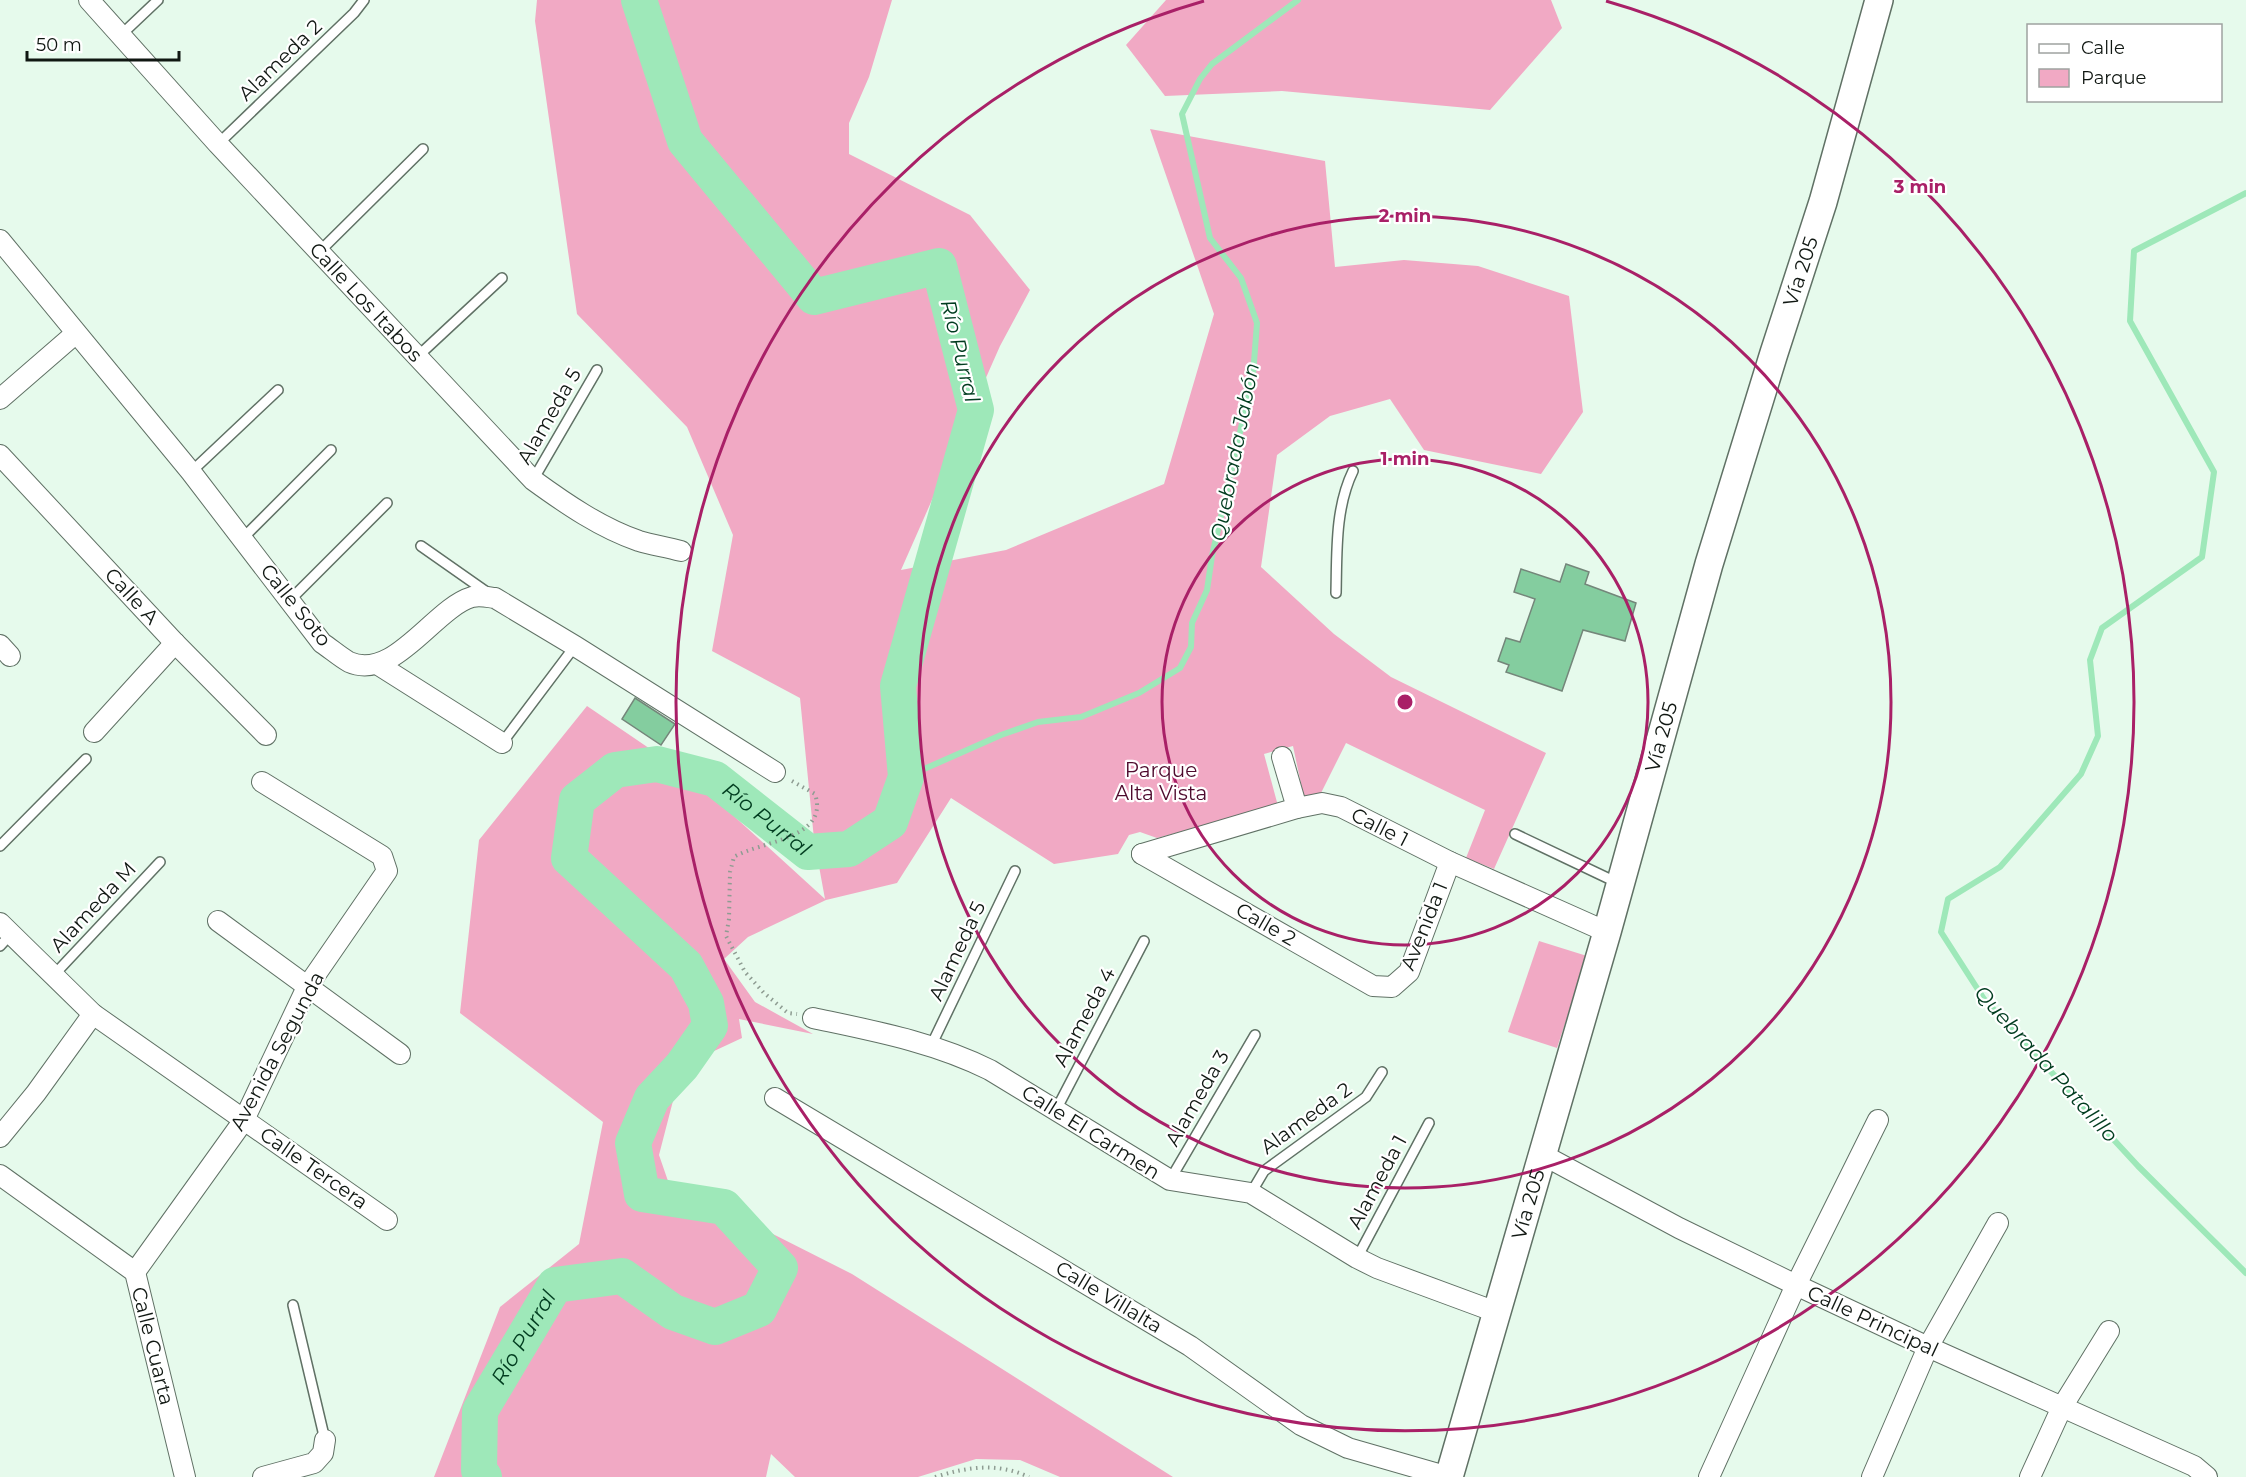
<svg xmlns="http://www.w3.org/2000/svg" width="2246" height="1477" font-family="Montserrat,sans-serif">
<rect width="100%" height="100%" fill="#e6faec"/>
<g fill="#f1a9c4">
<polygon points="537,0 892,0 869,77 849,123 849,154 970,215 1030,290 1000,346 901,570 1006,550 1164,484 1214,314 1150,129 1325,161 1335,267 1404,260 1478,266 1569,296 1583,412 1541,474 1424,450 1390,399 1330,416 1277,455 1261,567 1334,634 1391,677 1546,753 1494,869 1466,858 1485,810 1346,743 1319,797 1304,798 1293,746 1264,754 1278,806 1157,838 1140,832 1129,835 1118,854 1054,864 951,798 897,883 826,900 748,937 724,959 755,1002 813,1034 739,1019 742,1038 682,1066 659,1155 668,1181 852,1274 1173,1477 1060,1477 1020,1460 976,1459 918,1477 795,1477 771,1454 766,1477 434,1477 500,1307 579,1244 603,1122 460,1013 479,840 587,706 690,776 825,899 814,839 800,698 712,651 733,535 687,427 577,314 535,21"/>
<polygon points="1166,0 1551,0 1562,28 1490,110 1282,91 1165,96 1126,45"/>
<polygon points="1539,941 1587,956 1557,1048 1508,1032"/>
</g>
<g fill="none" stroke-linecap="round" stroke-linejoin="round">
<g stroke="#9ee8b9" stroke-width="6">
<polyline points="2246,193 2134,251 2130,321 2214,472 2202,557 2102,628 2090,660 2098,736 2081,774 2000,867 1948,899 1941,932 1984,999 2138,1166 2246,1273"/>
<polyline points="906,777 1001,735 1038,722 1081,717 1139,693 1180,668 1191,647 1192,623 1207,590 1212,556 1253,375 1257,323 1241,278 1210,238 1182,114 1200,79 1212,64 1298,0"/>
</g>
<path stroke="#9ee8b9" stroke-width="36" id="s1" d="M 484,1477 L 479,1470 L 480,1411 L 555,1285 L 622,1276 L 673,1312 L 715,1327 L 759,1309 L 780,1268 L 724,1207 L 642,1194 L 633,1143 L 652,1098 L 682,1066 L 710,1026 L 706,1003 L 686,966 L 569,858 L 577,800 L 615,770 L 657,764 L 715,779 L 808,852 L 849,849 L 890,822 L 906,777 L 898,686 L 976,410 L 939,266 L 814,297 L 685,141 L 639,0"/>
</g>
<g fill="#84cd9f" stroke="#74867a" stroke-width="1.5">
<polygon points="1566,564 1589,572 1585,584 1636,603 1625,641 1583,630 1562,691 1506,672 1509,665 1498,661 1506,638 1520,642 1535,599 1514,592 1521,569 1560,582"/>
<polygon points="635,698 675,724 661,745 622,719"/>
</g>
<g fill="none" stroke-linecap="round" stroke-linejoin="round">
<defs>
<g id="service">
<polyline points="121,35 158,0"/>
<polyline points="218,144 354,13 364,0"/>
<polyline points="319,252 423,149"/>
<polyline points="417,357 502,278"/>
<polyline points="191,472 278,390"/>
<polyline points="533,480 597,370"/>
<polyline points="242,539 331,450"/>
<polyline points="421,546 488,593"/>
<path d="M 1336,593 C 1337,552 1335,508 1353,471"/>
<polyline points="290,600 387,503"/>
<polyline points="502,743 575,646"/>
<polyline points="1515,834 1618,883"/>
<polyline points="0,846 86,759"/>
<polyline points="0,946 11,934"/>
<polyline points="53,976 160,862"/>
<polyline points="931,1046 1015,871"/>
<polyline points="1056,1110 1144,941"/>
<polyline points="1170,1180 1255,1035"/>
<polyline points="1251,1193 1264,1171 1366,1097 1382,1072"/>
<polyline points="1357,1258 1429,1123"/>
<polyline points="293,1305 325,1440"/>
</g>
<g id="minor">
<path d="M 89,0 L 218,144 L 533,480 C 566,504 601,528 639,541 C 652,545 667,547 681,551"/>
<path d="M 0,240 L 191,472 L 322,643 C 331,649 340,657 349,662 C 394,682 434,608 472,597 C 480,595 487,597 495,598 L 575,646 L 775,772"/>
<polyline points="0,399 75,334"/>
<polyline points="0,455 175,643 266,735"/>
<polyline points="0,645 10,656"/>
<polyline points="377,664 502,743"/>
<polyline points="94,732 175,643"/>
<polyline points="1282,757 1297,808"/>
<polyline points="1142,854 1297,808 1322,803 1341,807 1450,862 1607,932"/>
<polyline points="1142,854 1373,986 1392,987 1409,972 1450,862"/>
<polyline points="218,921 400,1054"/>
<polyline points="0,923 93,1014 387,1220"/>
<path d="M 813,1018 C 874,1031 934,1042 990,1070 L 1170,1180 L 1251,1193 L 1357,1258 L 1377,1268 L 1496,1312"/>
<polyline points="775,1098 1190,1346 1301,1425 1348,1448 1449,1477"/>
<polyline points="0,1137 36,1093 93,1014"/>
<polyline points="1543,1155 1679,1228 1796,1285 1928,1347 2194,1466 2207,1477"/>
<polyline points="0,1175 135,1272 185,1477"/>
<polyline points="135,1272 244,1120 307,987 387,871 382,856 262,782"/>
<polyline points="263,1477 314,1463 323,1453 325,1440"/>
<polyline points="1709,1477 1796,1285 1878,1120"/>
<polyline points="1872,1477 1928,1347 1998,1223"/>
<polyline points="2030,1477 2062,1407 2109,1331"/>
</g>
<g id="secondary">
<path id="s2" d="M 1449,1477 L 1607,932 L 1709,564 L 1774,353 L 1823,202 L 1879,0"/>
</g>
</defs>
<use href="#service" stroke="#607165" stroke-width="12"/>
<use href="#minor" stroke="#607165" stroke-width="22"/>
<use href="#secondary" stroke="#607165" stroke-width="30"/>
<g stroke="#8e9c92" stroke-width="4" stroke-dasharray="1.5 4.5" stroke-linecap="butt">
<path d="M 792,781 L 815,794 C 830,839 760,841 734,857 L 730,872 L 729,919 L 726,936 L 745,972 L 764,993 L 788,1013 L 797,1014"/>
<path d="M 935,1477 C 968,1467 996,1462 1029,1477"/>
</g>
<use href="#service" stroke="#fff" stroke-width="9"/>
<use href="#minor" stroke="#fff" stroke-width="20"/>
<use href="#secondary" stroke="#fff" stroke-width="27"/>
</g>
<g fill="none" stroke="#a92067" stroke-width="3">
<circle cx="1405" cy="702" r="243"/>
<circle cx="1405" cy="702" r="486"/>
<path d="M1606 1A729 729 0 1 1 1204 1"/>
</g>
<g text-anchor="middle" stroke-width="4.5" stroke-linejoin="round" paint-order="stroke">
<g font-size="20" fill="#101712" stroke="#fff">
<text transform="translate(280 60) rotate(-44)" y="7">Alameda 2</text>
<text dy="7" stroke="none"><textPath href="#s2" startOffset="1256">Vía 205</textPath></text>
<text transform="translate(366 302) rotate(47)" y="7">Calle Los Itabos</text>
<text transform="translate(549 416) rotate(-60)" y="7">Alameda 5</text>
<text transform="translate(132 596) rotate(47)" y="7">Calle A</text>
<text transform="translate(296 605) rotate(51)" y="7">Calle Soto</text>
<text dy="7" stroke="none"><textPath href="#s2" startOffset="770">Vía 205</textPath></text>
<text transform="translate(1380 827) rotate(27)" y="7">Calle 1</text>
<text transform="translate(93 907) rotate(-47)" y="7">Alameda M</text>
<text transform="translate(1266 924) rotate(30)" y="7">Calle 2</text>
<text transform="translate(1424 926) rotate(-68)" y="7">Avenida 1</text>
<text transform="translate(957 951) rotate(-65)" y="7">Alameda 5</text>
<text transform="translate(1084 1017) rotate(-62)" y="7">Alameda 4</text>
<text transform="translate(277 1051) rotate(-62)" y="7">Avenida Segunda</text>
<text transform="translate(1197 1098) rotate(-60)" y="7">Alameda 3</text>
<text transform="translate(1306 1118) rotate(-36)" y="7">Alameda 2</text>
<text transform="translate(1091 1132) rotate(32)" y="7">Calle El Carmen</text>
<text transform="translate(314 1168) rotate(35)" y="7">Calle Tercera</text>
<text transform="translate(1377 1182) rotate(-62)" y="7">Alameda 1</text>
<text dy="7" stroke="none"><textPath href="#s2" startOffset="284">Vía 205</textPath></text>
<text transform="translate(1109 1297) rotate(31)" y="7">Calle Villalta</text>
<text transform="translate(1873 1321) rotate(25)" y="7">Calle Principal</text>
<text transform="translate(153 1346) rotate(76)" y="7">Calle Cuarta</text>
</g>
<g font-size="20" fill="#4e0a2d" stroke="#fff">
<text x="1161" y="777">Parque<tspan x="1161" dy="23">Alta Vista</tspan></text>
</g>
<g font-size="21" font-style="italic" fill="#003c1f" stroke="#fff">
<text transform="translate(960 351) rotate(76)" y="7">Río Purral</text>
<text transform="translate(1235 452) rotate(-79)" y="7">Quebrada Jabón</text>
<text dy="7" stroke="none"><textPath href="#s1" startOffset="1341">Río Purral</textPath></text>
<text transform="translate(2046 1064) rotate(48)" y="7">Quebrada Patalillo</text>
<text dy="7" stroke="none"><textPath href="#s1" startOffset="153">Río Purral</textPath></text>
</g>
</g>
<circle cx="1405" cy="702" r="9" fill="#a92067" stroke="#fff" stroke-width="3"/>
<g font-size="18" text-anchor="middle" font-weight="bold" fill="#a92067" stroke="#fff" stroke-width="4.5" stroke-linejoin="round" paint-order="stroke">
<text x="1920" y="193">3 min</text>
<text x="1405" y="222">2 min</text>
<text x="1405" y="465">1 min</text>
</g>
<rect x="2027" y="24" width="195" height="78" fill="#ffffff" stroke="#9fa2a0" stroke-width="1.5"/>
<rect x="2039" y="44" width="30" height="9" fill="#ffffff" stroke="#9fa2a0" stroke-width="1.5"/>
<text x="2081" y="54" font-size="18" fill="#101712">Calle</text>
<rect x="2039" y="69" width="30" height="18" fill="#f1a9c4" stroke="#9fa2a0" stroke-width="1.5"/>
<text x="2081" y="84" font-size="18" fill="#101712">Parque</text>
<path d="M27 51v9h152v-9" fill="none" stroke="#101712" stroke-width="3"/>
<text x="36" y="51" font-size="18" fill="#101712" stroke="#ffffff" stroke-width="4.5" paint-order="stroke">50 m</text>
</svg>
